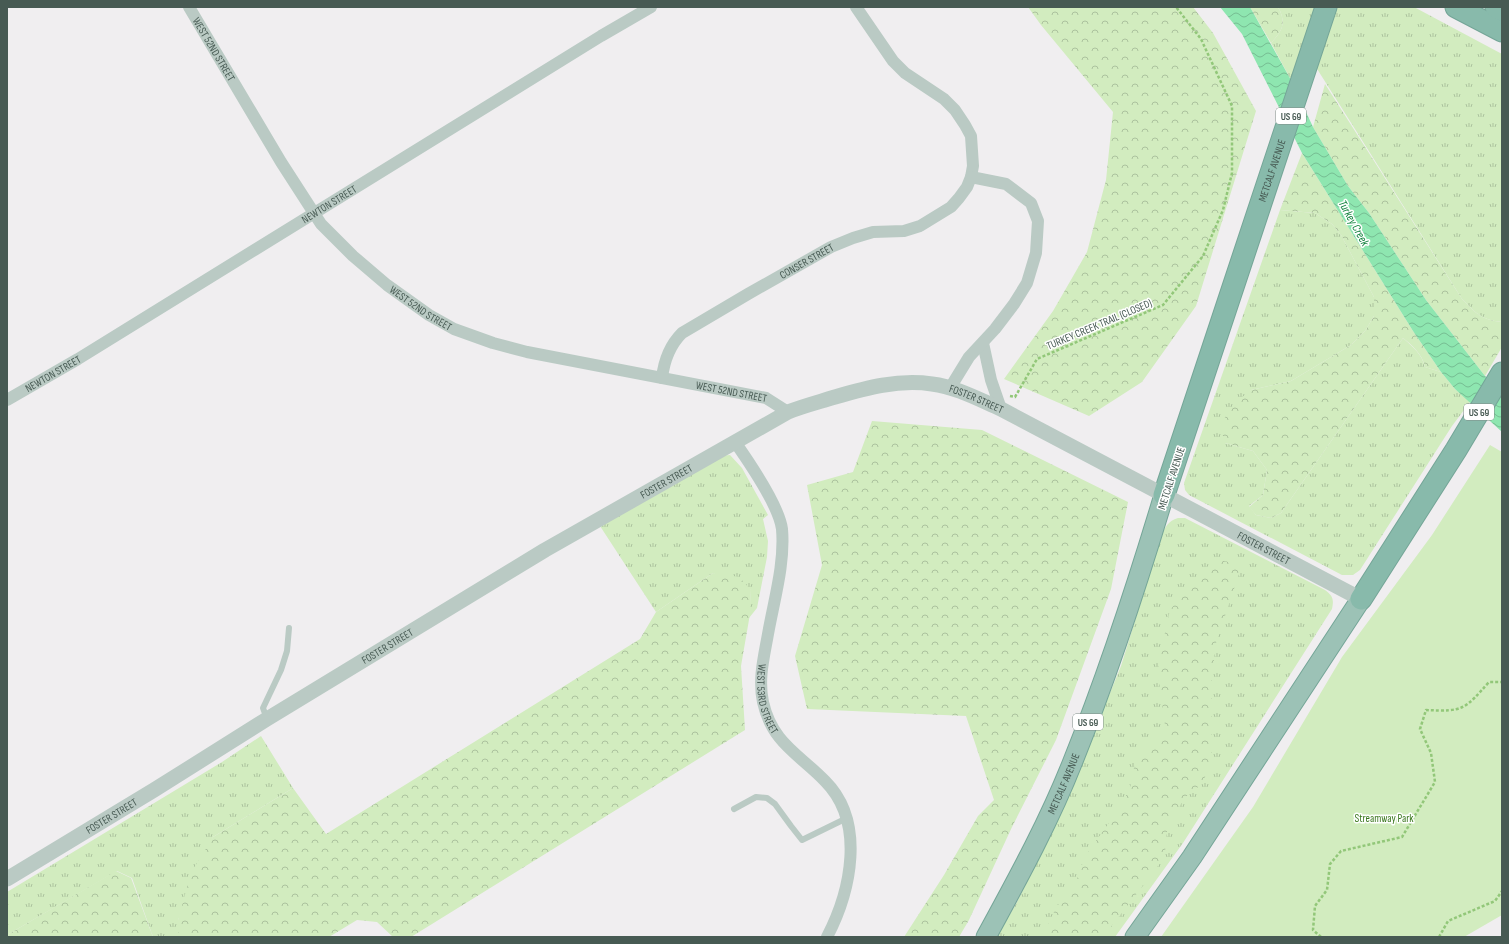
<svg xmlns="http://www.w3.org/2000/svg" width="1509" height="944" font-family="'Sofia Sans Condensed',sans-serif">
<defs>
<pattern id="grass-tufts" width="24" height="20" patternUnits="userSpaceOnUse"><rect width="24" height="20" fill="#d2ecbf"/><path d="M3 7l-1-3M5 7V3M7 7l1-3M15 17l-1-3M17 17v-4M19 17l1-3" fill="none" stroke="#acc29e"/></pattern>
<pattern id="forest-crowns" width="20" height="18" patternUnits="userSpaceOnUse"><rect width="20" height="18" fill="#d2ecbf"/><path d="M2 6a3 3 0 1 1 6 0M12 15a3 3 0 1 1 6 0" fill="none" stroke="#acc29e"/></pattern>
<pattern id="water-waves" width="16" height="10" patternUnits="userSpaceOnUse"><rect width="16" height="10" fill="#8ee6b0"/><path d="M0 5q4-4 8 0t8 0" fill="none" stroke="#76bd92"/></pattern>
</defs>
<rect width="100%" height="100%" fill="#f0eef0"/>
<g fill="url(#grass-tufts)">
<path d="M 1278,7 L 1414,7 L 1502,54 L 1502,322 C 1481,320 1476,313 1462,299 L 1302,45 L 1291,80 L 1271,43 C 1282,31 1287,23 1278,7 Z"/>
<path d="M 1280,210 L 1315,213 L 1332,224 L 1341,235 L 1374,297 L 1374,316 L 1365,331 L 1351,345 L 1291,381 L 1251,390 L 1225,443 L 1253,451 L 1267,470 L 1263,495 L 1249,506 L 1256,515 L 1271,518 L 1281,513 L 1403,338 C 1413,347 1422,354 1425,367 L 1441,372 L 1455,389 L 1470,402 L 1452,426 L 1360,570 L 1353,575 L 1342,575 L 1189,495 L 1185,490 L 1184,483 Z"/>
<polygon points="730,455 742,468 768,515 763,519 768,541 767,557 757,608 749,618 751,590 713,573 656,612 600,526 719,456"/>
<path d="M 1178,518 L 1185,518 L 1325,590 C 1333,596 1334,599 1332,609 L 1183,843 L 1115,937 L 997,937 L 1017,902 L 1057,821 L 1083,759 L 1121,666 L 1161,536 C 1165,527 1168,521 1178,518 Z"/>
<polygon points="261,736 293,788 213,837 178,920 178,937 153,937 132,878 117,871 7,935 7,892 222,762"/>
</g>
<g fill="url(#forest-crowns)">
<polygon points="1028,7 1193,7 1213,33 1256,111 1196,306 1142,382 1089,416 1004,379 1053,311 1087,252 1106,180 1113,112 1041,25"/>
<path d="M 1250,7 L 1278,7 C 1287,23 1282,31 1271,43 Z"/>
<path d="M 1325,84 L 1462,299 C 1476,313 1481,320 1502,322 L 1502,347 L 1485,376 L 1426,300 L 1369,213 L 1348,186 L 1313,127 Z"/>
<path d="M 1302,153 L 1413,331 L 1441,372 L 1425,367 C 1422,354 1413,346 1403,338 L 1281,513 L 1271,518 L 1256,515 L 1249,507 L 1263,495 L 1267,470 L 1253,451 L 1225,443 L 1220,426 L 1227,414 L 1236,402 L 1251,390 L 1291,381 L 1351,345 L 1365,331 L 1374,316 L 1374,297 L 1341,235 L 1332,224 L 1315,213 L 1280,210 Z"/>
<polygon points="872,421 982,430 1128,502 1111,589 1056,740 1012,827 969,920 959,937 904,937 944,875 978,816 994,800 966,716 807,709 795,656 822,565 807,485 853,472"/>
<polygon points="1221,560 1236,564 1239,574 1216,643 1212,676 1212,761 1202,784 1184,798 1167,831 1165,853 1156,869 1103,937 1042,937 1056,908 1078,877 1085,856 1119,809 1130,788 1136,758 1150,743 1166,733 1158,674 1160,655 1170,610 1190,586 1205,572 1210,562"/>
<polygon points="713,573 739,577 751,590 750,614 741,666 745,730 411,937 393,937 377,922 357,920 329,937 178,937 178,920 191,873 213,837 293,788 326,834 640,639 656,612"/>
<polygon points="116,871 131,878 153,937 7,937 7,935"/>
</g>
<polygon fill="#d2ecbf" points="1490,445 1502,452 1502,915 1464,937 1161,937 1253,807 1342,657 1432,535"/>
<polygon fill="url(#water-waves)" points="1220,7 1250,7 1291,80 1313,127 1348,186 1369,213 1426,300 1485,376 1502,390 1502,432 1455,389 1441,372 1413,331 1302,153 1242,34"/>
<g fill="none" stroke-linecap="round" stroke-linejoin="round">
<defs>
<g id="trunk">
<path id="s6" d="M 986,937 C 1017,880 1049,822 1073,761 C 1108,674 1137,585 1164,495"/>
<polyline points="1135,937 1192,857 1361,599"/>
</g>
<g id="motorway">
<polyline points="1456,7 1502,31"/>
<polyline points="1496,7 1502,10"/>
<path id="s7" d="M 1164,495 L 1326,7"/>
<polyline points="1361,599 1456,450 1502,373"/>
</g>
</defs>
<use href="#trunk" stroke="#74a597" stroke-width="21"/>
<use href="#motorway" stroke="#74a597" stroke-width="23"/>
<g stroke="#92c779" stroke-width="2.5" stroke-dasharray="3 2" stroke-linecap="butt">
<polyline points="1010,396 1015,397 1037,359 1163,305 1203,256 1223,210 1232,173 1232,106 1201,39 1176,7"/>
<path d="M 1321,937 L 1313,930 L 1315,906 L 1327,890 L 1330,864 L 1341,851 L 1402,837 L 1435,782 L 1431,753 L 1420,729 L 1426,710 C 1464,712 1465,709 1489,682 L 1502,682"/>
<polyline points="1439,937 1448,921 1495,901 1502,891"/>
</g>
<g stroke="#bacac4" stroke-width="6">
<polyline points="267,719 263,708 281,670 287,651 289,628"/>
<polyline points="734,809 756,797 767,798 775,804 791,826 802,840 847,818"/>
</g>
<g stroke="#bacac4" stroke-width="12">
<path id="s1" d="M 189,7 L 281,162 L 321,224 L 353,256 L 387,285 L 429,315 L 454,329 L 493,343 L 527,352 L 766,398 L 788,412"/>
<polyline points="983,343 991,380 1001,409"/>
<path id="s2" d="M 662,378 C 664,361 670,345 682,333 L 748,294 L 831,247 L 853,238 L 873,232 L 904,231 L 920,226 L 951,207 L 959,198 L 967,187 L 971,177 L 973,166 L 971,136 L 965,125 L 955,110 L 944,99 L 905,73 L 893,61 L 856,7"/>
<polyline points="950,388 969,357 995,329 1014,304 1027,283 1036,253 1038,221 1031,203 1006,184 971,177"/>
<path id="s3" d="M 7,400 L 78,359 L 601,36 L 651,7"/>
<path id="s4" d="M 735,442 C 749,462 779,506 782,529 C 785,564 774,600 768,634 C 764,657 758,679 763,702 C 772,743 799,754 825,781 C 866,822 851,891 827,937"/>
</g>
<path stroke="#bacac4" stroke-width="15" id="s5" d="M 7,879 L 154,790 L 267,719 L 545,550 L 788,412 C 803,406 819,402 835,397 C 866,388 898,379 932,384 C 956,387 978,399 1001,409 L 1361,599"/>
<use href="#trunk" stroke="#9cc2b6" stroke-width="19"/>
<use href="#motorway" stroke="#88baab" stroke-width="21"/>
</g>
<g text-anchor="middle" stroke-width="3" stroke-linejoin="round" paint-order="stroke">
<g fill="#fff" stroke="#7e8c87" stroke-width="1">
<rect x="1276" y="108" width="30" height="16" rx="3"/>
<rect x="1464" y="404" width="30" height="16" rx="3"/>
<rect x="1073" y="714" width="30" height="16" rx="3"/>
</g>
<g font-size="10" font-weight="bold" fill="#475a53">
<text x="1291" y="120">US 69</text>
<text x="1479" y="416">US 69</text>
<text x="1088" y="726">US 69</text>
</g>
<g font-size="11" fill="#475a53" stroke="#fff">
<text dy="4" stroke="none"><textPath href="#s1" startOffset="49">WEST 52ND STREET</textPath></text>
<text dy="4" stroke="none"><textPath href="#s7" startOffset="342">METCALF AVENUE</textPath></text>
<text dy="4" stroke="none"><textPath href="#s3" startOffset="377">NEWTON STREET</textPath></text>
<text dy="4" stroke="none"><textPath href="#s2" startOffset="194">CONSER STREET</textPath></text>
<text dy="4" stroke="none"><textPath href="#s1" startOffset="385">WEST 52ND STREET</textPath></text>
<text transform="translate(1099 324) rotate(-23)" y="4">TURKEY CREEK TRAIL (CLOSED)</text>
<text dy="4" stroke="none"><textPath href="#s3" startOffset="53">NEWTON STREET</textPath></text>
<text dy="4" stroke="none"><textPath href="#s1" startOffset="709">WEST 52ND STREET</textPath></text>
<text dy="4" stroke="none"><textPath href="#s5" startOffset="1105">FOSTER STREET</textPath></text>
<text transform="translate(1171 478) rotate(-72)" y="4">METCALF AVENUE</text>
<text dy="4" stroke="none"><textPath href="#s5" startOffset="770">FOSTER STREET</textPath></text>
<text dy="4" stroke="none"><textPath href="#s5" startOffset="1429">FOSTER STREET</textPath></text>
<text dy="4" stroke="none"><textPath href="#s5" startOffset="446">FOSTER STREET</textPath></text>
<text dy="4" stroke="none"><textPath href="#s4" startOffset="272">WEST 53RD STREET</textPath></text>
<text dy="4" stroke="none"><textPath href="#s6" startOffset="172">METCALF AVENUE</textPath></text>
<text dy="4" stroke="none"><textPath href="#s5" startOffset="122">FOSTER STREET</textPath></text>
</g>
<g font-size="11" fill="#3a771d" stroke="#fff">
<text x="1384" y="822">Streamway Park</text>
</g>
<g font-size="12" font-style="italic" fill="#14833f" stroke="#fff">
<text transform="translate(1354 223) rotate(61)" y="4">Turkey Creek</text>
</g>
</g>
<rect width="1509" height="944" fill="none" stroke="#475a53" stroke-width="16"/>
</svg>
